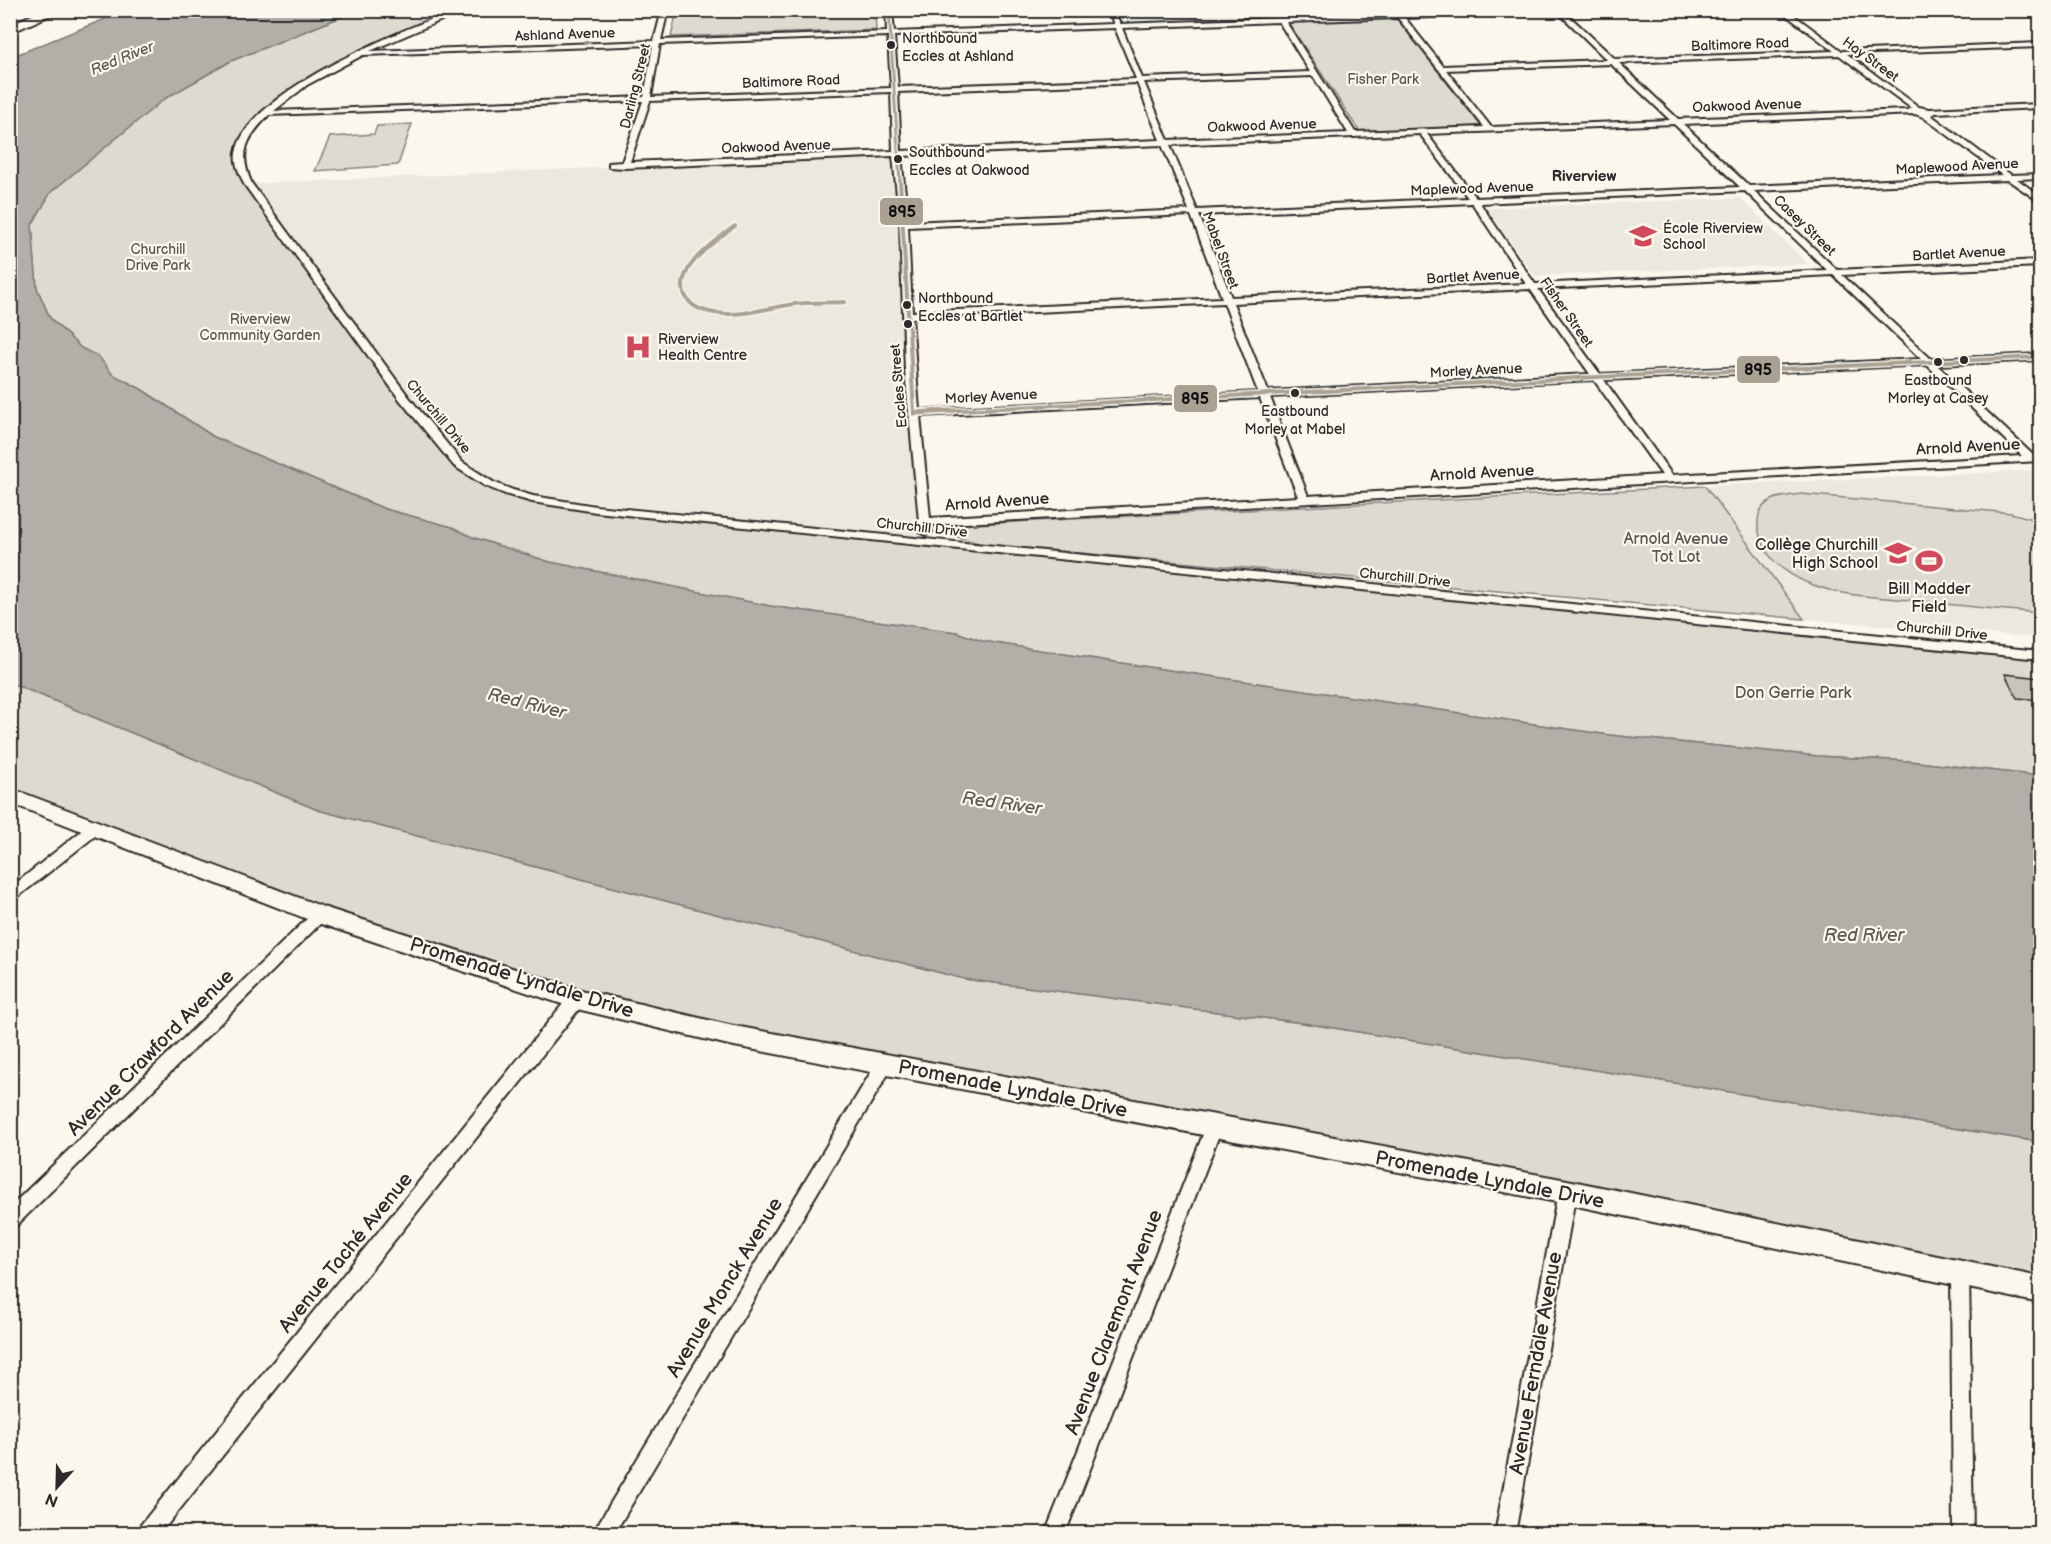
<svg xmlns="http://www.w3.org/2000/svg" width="2051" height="1544" font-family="'Balsamiq Sans',sans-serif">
<rect width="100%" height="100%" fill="#fbf7ec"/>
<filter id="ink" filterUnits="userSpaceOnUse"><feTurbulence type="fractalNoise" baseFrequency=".0167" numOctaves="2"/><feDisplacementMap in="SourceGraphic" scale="12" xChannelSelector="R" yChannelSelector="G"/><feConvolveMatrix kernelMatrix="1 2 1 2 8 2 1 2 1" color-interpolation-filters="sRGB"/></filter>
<g filter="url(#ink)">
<g fill="#ebe8de">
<polygon points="1322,10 1327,17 1130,24 1125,11"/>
<polygon points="897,154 927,522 926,542 509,492 458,464 248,184"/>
<polygon points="1740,198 1808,264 1535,276 1486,208"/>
<polygon points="2040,470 2040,638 1804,619 1705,486"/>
</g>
<g fill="#dddad0" stroke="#84827e" stroke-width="1.5">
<polygon points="356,11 462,11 431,21 314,78 269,113 241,149 248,184 458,464 509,492 596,509 2040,655 2040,776 1909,761 1818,756 1609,735 1121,663 982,641 956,632 770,606 550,562 472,537 452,527 385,509 214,437 141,389 112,374 99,357 81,348 50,318 37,288 32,225 51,192 164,99 231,61"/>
<polygon points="677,11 875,11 876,30 671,37"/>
<polygon points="1396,18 1481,126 1359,131 1288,22"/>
<polygon points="412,124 398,165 315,171 330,137 374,134 377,126"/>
<polygon points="1705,486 1804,619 982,544 957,537 956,525"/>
<path d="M 1801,494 L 2011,513 L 2040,521 L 2040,613 C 1996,609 1952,605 1908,600 C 1876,597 1843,596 1813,585 C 1799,580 1785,572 1774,561 C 1759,545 1747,510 1774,499 C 1782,496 1792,495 1801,494 Z"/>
<polygon points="11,683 318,810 964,979 1303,1023 2040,1142 2040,1289 577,999 320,915 11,790"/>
</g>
<polygon fill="#b1afa7" stroke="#7b7a75" stroke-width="1.5" points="127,10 356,11 231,61 164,99 51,192 32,225 37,288 50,318 81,348 99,357 112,374 141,389 214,437 385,509 452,527 472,537 550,562 770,606 956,632 982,641 1121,663 1609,735 1818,756 1909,761 2040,776 2040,1142 1303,1023 964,979 318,810 11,683 11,57"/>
<polygon fill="#c7c4bc" stroke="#2b2b2b" stroke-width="1.5" points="2005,674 2040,678 2040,700 2017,698"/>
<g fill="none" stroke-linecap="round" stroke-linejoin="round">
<defs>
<g id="street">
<path d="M 455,10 L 465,10 L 370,51 L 654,41 L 662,10 L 668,10 L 661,40 L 887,32 L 886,10 L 892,10 L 894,32 L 1114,24 L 1108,10 L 1114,10 L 1120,24 L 1496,10 L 1567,10 L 1565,12 L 1615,59 L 1834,51 L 1779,10 L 1787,10 L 1842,51 L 2040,43 L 2040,47 L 1847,54 L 1919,107 L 1929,109 L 2040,104 L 2040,108 L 1935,113 L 1931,115 L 2011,175 L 2040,174 L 2040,178 L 2017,179 L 2040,196 L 2040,202 L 2008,180 L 1754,191 L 1837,270 L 2040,260 L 2040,266 L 1842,275 L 1931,359 L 2040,354 L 2040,360 L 1937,365 L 2033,455 L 2040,455 L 2040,461 L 931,525 L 932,532 L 926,535 L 920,532 L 905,370 L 900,225 L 893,156 L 625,168 L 609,167 L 609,163 L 622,162 L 643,101 L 269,115 C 246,138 238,153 252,184 L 408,396 L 462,462 L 493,482 L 513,490 L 533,496 L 596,506 L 2040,651 L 2040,659 L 596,512 L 532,502 L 505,494 L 485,486 L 454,466 L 400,400 L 244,184 C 240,174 234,164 236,153 C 246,92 402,30 455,10 ZM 1558,12 L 1607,60 L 1443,66 L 1405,18 ZM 1398,18 L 1484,127 L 1355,132 L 1286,22 ZM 1279,22 L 1310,72 L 1142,78 L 1122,28 ZM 1115,28 L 1136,79 L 898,87 L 894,36 ZM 888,36 L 891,88 L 651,97 L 660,44 ZM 653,45 L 644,97 L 274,111 L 307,85 L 363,55 ZM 1839,55 L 1911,108 L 1907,110 L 1678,119 L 1619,63 ZM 1611,64 L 1670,120 L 1491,127 L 1446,70 ZM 1313,76 L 1348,133 L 1168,140 L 1144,82 ZM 1137,83 L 1160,140 L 901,151 L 898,92 ZM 891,92 L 893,151 L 630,162 L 650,101 ZM 1915,114 L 1923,117 L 2002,175 L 1749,186 L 1683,124 ZM 1674,124 L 1740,187 L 1476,198 L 1427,134 ZM 1420,134 L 1468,198 L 1197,210 L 1170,145 ZM 1162,145 L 1189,210 L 908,222 L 901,156 ZM 1745,191 L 1827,270 L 1535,284 L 1480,203 ZM 1472,203 L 1526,284 L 1231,297 L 1199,215 ZM 1191,215 L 1222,298 L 912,312 L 908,227 ZM 1833,275 L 1921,359 L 1600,374 L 1538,289 ZM 1530,289 L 1590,374 L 1268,391 L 1233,303 ZM 1224,303 L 1258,392 L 919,410 L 912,318 ZM 1927,365 L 2022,456 L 1672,475 L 1604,380 ZM 1594,380 L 1662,475 L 1308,496 L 1270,397 ZM 1260,398 L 1298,497 L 930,518 L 920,416 Z"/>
<polygon points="95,823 100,824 102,828 100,832 10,903 10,888 90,824"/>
<polygon points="320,909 325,911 327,915 325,919 16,1226 10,1228 10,1207 315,911"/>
<polygon points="577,992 583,994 585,999 583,1004 160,1534 136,1534 139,1527 571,994"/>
<polygon points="885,1057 891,1059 893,1064 891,1069 614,1534 592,1534 879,1059"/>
<polygon points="1214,1119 1220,1122 1222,1127 1065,1534 1045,1534 1206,1127 1208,1122"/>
<polygon points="1567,1184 1573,1186 1576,1192 1515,1534 1495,1534 1558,1192 1561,1186"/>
<polygon points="1960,1264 1966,1267 1969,1273 1973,1534 1953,1534 1951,1273 1954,1267"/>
</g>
<polygon id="secondary" points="10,788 326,908 577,989 729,1025 1567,1180 2040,1277 2040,1303 1567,1204 729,1045 577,1009 312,921 10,803"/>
<polygon id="highway" points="44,10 62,10 10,33 10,24"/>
</defs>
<use href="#street" stroke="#2b2b2b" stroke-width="4"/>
<use href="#secondary" stroke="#2b2b2b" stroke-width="4"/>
<use href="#highway" stroke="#2b2b2b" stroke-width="4"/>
<use href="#street" fill="#fbf7ec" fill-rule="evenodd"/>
<use href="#secondary" fill="#fbf7ec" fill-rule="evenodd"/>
<use href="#highway" fill="#fbf7ec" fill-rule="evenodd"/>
<defs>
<polyline id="bus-1-far2" points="889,10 900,182"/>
<g id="bus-1-far1">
<polyline points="900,181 914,412"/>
<path d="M 735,226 C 716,240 667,273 688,300 C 696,311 712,313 725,314 C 749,315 771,307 794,304 C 811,302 828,303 845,302"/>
<polyline points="924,412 1597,377 2040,357"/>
</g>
<polyline id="bus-1" points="914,413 952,411"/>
</defs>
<use href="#bus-1-far2" stroke="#fbf7ec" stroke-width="5"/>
<use href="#bus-1-far1" stroke="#fbf7ec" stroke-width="7"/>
<use href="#bus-1" stroke="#fbf7ec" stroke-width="9"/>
<use href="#bus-1-far2" stroke="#aaa193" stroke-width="3"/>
<use href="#bus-1-far1" stroke="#aaa193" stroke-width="4"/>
<use href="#bus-1" stroke="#aaa193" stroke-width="5"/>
</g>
</g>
<defs>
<symbol id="school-bare" viewBox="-9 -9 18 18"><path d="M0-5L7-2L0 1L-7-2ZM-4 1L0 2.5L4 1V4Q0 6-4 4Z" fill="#d1495b" stroke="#fbf7ec" stroke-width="2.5" paint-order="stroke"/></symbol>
<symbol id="hospital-bare" viewBox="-9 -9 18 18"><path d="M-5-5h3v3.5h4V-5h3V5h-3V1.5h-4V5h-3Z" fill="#d1495b" stroke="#fbf7ec" stroke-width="2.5" paint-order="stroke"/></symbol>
<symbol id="stadium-bare" viewBox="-9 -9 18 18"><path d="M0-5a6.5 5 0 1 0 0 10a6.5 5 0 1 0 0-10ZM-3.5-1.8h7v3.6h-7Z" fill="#d1495b" stroke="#fbf7ec" stroke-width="2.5" paint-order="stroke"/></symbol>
</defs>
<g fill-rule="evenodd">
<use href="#school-bare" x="1624" y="217" width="38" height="38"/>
<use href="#hospital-bare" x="619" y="328" width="38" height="38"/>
<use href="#school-bare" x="1879" y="534" width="38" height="38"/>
<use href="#stadium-bare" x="1910" y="542" width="38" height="38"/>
</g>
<g fill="#2b2b2b" stroke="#fbf7ec" stroke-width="2">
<circle cx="891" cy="45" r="5"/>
<circle cx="898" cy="159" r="5"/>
<circle cx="907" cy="305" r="5"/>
<circle cx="908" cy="324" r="5"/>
<circle cx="1964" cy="360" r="5"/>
<circle cx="1938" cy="362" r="5"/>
<circle cx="1295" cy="393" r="5"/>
</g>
<g text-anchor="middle" stroke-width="4.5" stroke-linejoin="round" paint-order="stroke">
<g font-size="14" fill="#2b2b2b" stroke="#fbf7ec">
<text transform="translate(565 34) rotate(-2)" y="5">Ashland Avenue</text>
<text transform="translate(1740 44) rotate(-2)" y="5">Baltimore Road</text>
<text transform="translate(1871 59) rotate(36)" y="5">Hay Street</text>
<text transform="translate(791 81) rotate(-2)" y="5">Baltimore Road</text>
<text transform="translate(635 86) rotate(-76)" y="5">Darling Street</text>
<text transform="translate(1747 105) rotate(-2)" y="5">Oakwood Avenue</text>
<text transform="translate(1262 125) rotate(-2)" y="5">Oakwood Avenue</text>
<text transform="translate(776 146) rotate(-2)" y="5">Oakwood Avenue</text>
<text transform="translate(1957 166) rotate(-3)" y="5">Maplewood Avenue</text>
<text transform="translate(1472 188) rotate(-2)" y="5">Maplewood Avenue</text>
<text transform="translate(1805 225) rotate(44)" y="5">Casey Street</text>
<text transform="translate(1221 250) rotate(70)" y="5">Mabel Street</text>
<text transform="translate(1959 253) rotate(-3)" y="5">Bartlet Avenue</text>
<text transform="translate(1473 276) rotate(-3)" y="5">Bartlet Avenue</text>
<text transform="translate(1567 312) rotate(55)" y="5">Fisher Street</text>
<text transform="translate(1476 370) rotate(-3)" y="5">Morley Avenue</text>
<text transform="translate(898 386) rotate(-95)" y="5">Eccles Street</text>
<text transform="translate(991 396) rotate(-3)" y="5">Morley Avenue</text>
<text transform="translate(439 416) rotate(50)" y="5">Churchill Drive</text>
<text transform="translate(922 527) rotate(6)" y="5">Churchill Drive</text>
<text transform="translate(1405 577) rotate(6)" y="5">Churchill Drive</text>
<text transform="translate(1942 630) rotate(6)" y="5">Churchill Drive</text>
</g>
<g font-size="14" fill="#2b2b2b" stroke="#fbf7ec" text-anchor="start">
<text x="902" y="43">Northbound<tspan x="902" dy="18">Eccles at Ashland</tspan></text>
<text x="909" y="157">Southbound<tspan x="909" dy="18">Eccles at Oakwood</tspan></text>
<text x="918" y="303">Northbound<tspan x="918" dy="18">Eccles at Bartlet</tspan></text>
<text x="1938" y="385" text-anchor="middle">Eastbound<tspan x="1938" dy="18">Morley at Casey</tspan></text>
<text x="1295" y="416" text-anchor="middle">Eastbound<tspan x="1295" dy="18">Morley at Mabel</tspan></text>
</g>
<g font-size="14" fill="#585754" stroke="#fbf7ec">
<text x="1383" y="84">Fisher Park</text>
<text x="158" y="254">Churchill<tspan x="158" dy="16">Drive Park</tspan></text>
<text x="260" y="324">Riverview<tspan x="260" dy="16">Community Garden</tspan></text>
</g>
<g font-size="14" fill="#2b2b2b" stroke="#fbf7ec" text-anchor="start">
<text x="1663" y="233">École Riverview<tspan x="1663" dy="16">School</tspan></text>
<text x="658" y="344">Riverview<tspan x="658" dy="16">Health Centre</tspan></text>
</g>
<g font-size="15" font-style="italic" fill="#5a5956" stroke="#fbf7ec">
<text transform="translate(122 58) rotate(-22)" y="5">Red River</text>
</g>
<g font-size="15" font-weight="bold" fill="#2b2b2b" stroke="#fbf7ec">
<text x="1584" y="181">Riverview</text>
</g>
<g font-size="16" fill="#2b2b2b" stroke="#fbf7ec">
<text transform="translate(1968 446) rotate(-3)" y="6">Arnold Avenue</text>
<text transform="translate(1482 472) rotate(-3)" y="6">Arnold Avenue</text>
<text transform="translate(997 501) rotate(-4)" y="6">Arnold Avenue</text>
</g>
<g font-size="16" fill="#585754" stroke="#fbf7ec">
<text x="1676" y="544">Arnold Avenue<tspan x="1676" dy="18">Tot Lot</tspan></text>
<text x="1793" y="698">Don Gerrie Park</text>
</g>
<g font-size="16" fill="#2b2b2b" stroke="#fbf7ec" text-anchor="end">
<text x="1878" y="550">Collège Churchill<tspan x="1878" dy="18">High School</tspan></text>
<text x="1929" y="594" text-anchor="middle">Bill Madder<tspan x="1929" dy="18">Field</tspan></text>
</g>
<g font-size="18" font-style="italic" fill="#5a5956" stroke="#fbf7ec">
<text transform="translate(527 703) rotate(14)" y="6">Red River</text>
<text transform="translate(1002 803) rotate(8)" y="6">Red River</text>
<text x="1864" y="941">Red River</text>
</g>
<g font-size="20" fill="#2b2b2b" stroke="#fbf7ec">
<text transform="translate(522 977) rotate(17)" y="7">Promenade Lyndale Drive</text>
<text transform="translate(150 1052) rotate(-45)" y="7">Avenue Crawford Avenue</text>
<text transform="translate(1013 1088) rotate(11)" y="7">Promenade Lyndale Drive</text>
<text transform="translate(1490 1179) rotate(11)" y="7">Promenade Lyndale Drive</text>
<text transform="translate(345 1252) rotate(-51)" y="7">Avenue Taché Avenue</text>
<text transform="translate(724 1287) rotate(-59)" y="7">Avenue Monck Avenue</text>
<text transform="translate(1113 1322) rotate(-69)" y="7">Avenue Claremont Avenue</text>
<text transform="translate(1535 1363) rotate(-80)" y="7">Avenue Ferndale Avenue</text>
</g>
</g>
<g stroke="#fbf7ec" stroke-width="2">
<rect x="879" y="197" width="45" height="29" rx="6" fill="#aaa193"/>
<rect x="1736" y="355" width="45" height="29" rx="6" fill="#aaa193"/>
<rect x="1173" y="384" width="45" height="29" rx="6" fill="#aaa193"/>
</g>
<g font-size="16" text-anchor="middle" font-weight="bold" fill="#111">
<text x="902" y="217">895</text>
<text x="1758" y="375">895</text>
<text x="1195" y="404">895</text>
</g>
<rect width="2051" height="1544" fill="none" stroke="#fbf7ec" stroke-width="36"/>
<rect x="18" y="18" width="2015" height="1508" fill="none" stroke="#2b2b2b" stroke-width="2" filter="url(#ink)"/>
<g transform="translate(57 1487) rotate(202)" stroke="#fbf7ec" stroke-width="4.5" paint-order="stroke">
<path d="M0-4.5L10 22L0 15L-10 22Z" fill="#2b2b2b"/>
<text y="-9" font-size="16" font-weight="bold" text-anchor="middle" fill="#2b2b2b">N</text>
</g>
</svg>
